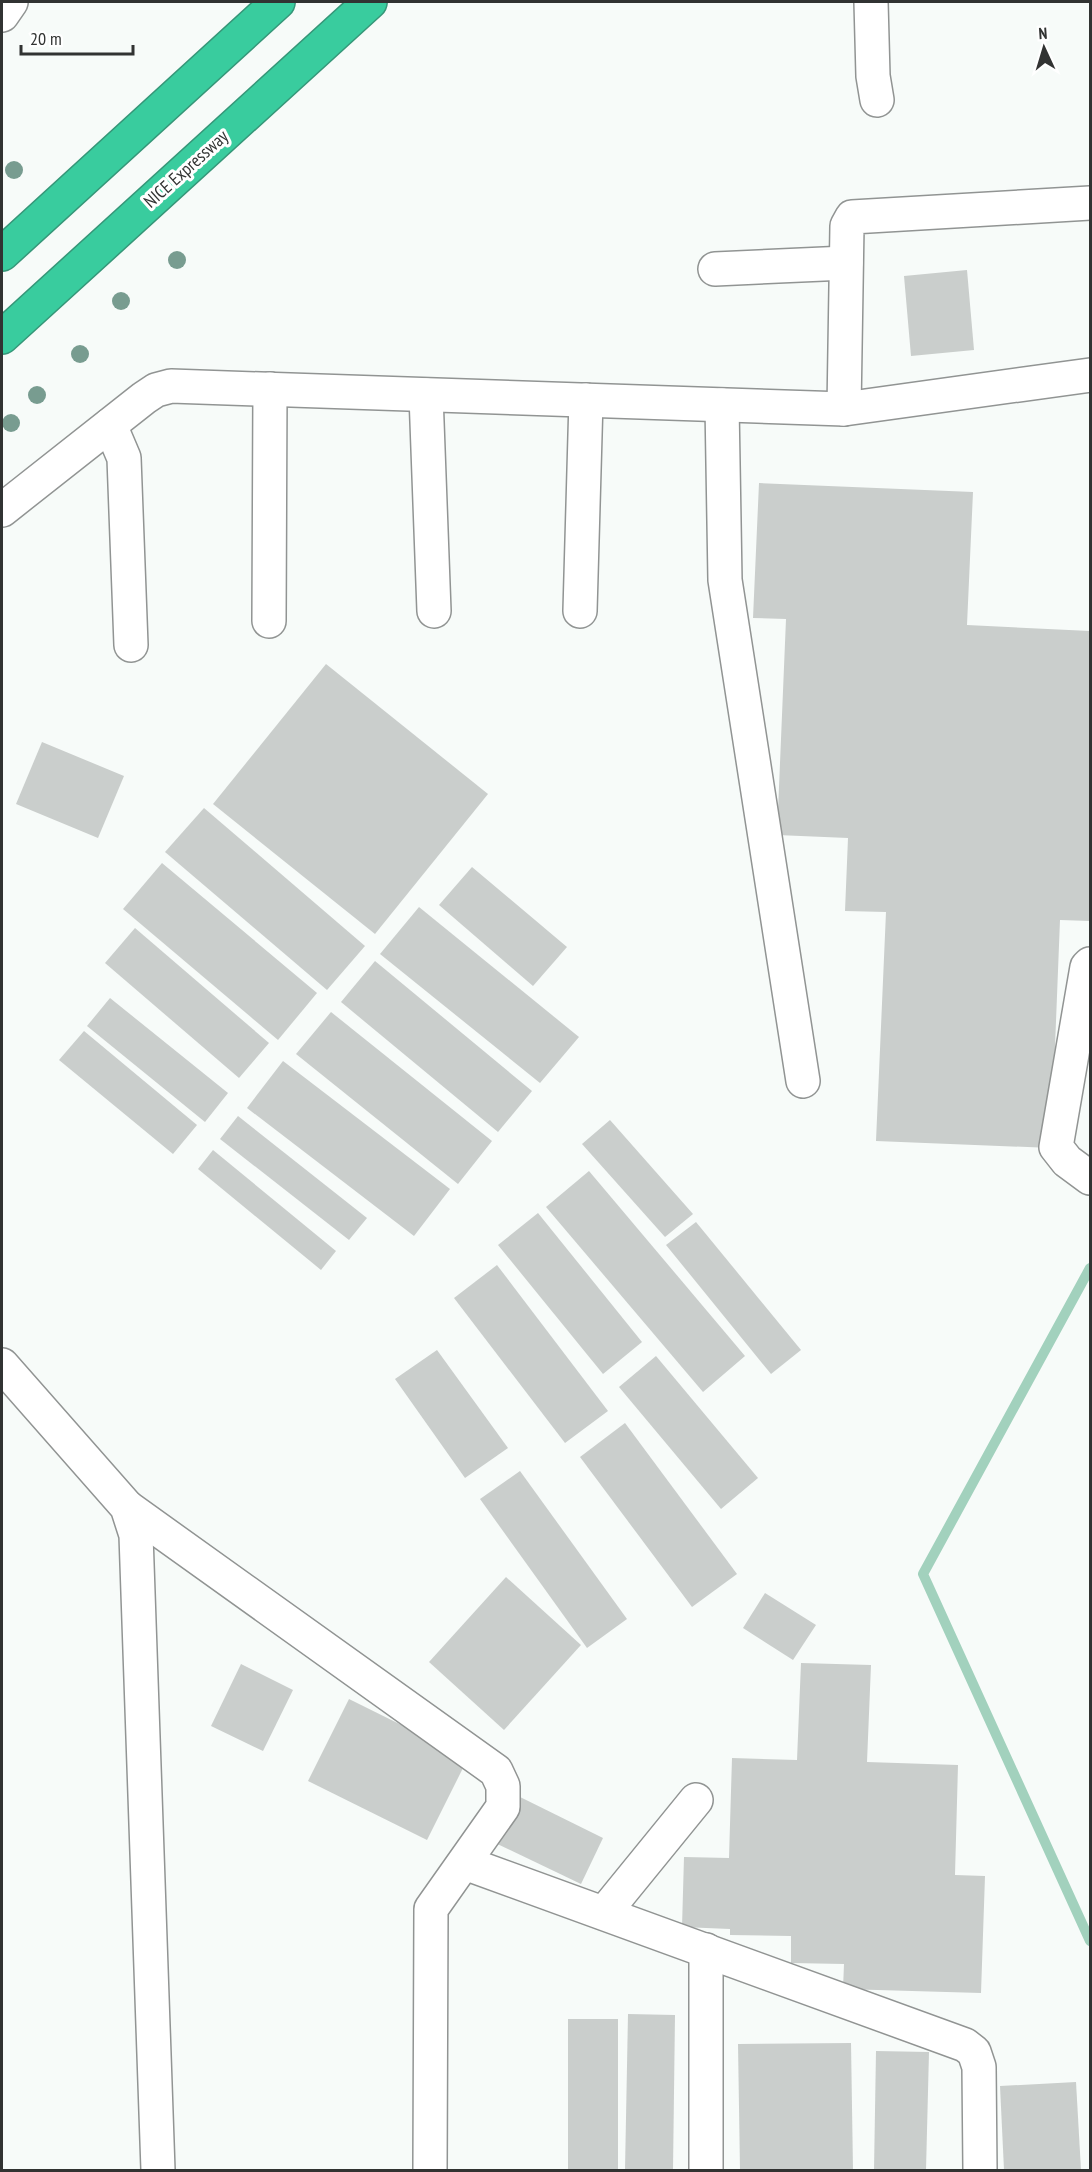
<svg xmlns="http://www.w3.org/2000/svg" width="1092" height="2172" font-family="'PT Sans Narrow',sans-serif">
<rect width="100%" height="100%" fill="#f7fbf9"/>
<g fill="none" stroke-linecap="round" stroke-linejoin="round">
<polyline stroke="#a2d1bd" stroke-width="10" points="1090,1268 923,1574 1090,1941"/>
</g>
<g fill="#cacecc">
<polygon points="967,270 974,350 911,356 904,276"/>
<polygon points="759,483 973,492 967,625 1090,631 1090,921 1060,920 1051,1148 876,1141 886,912 845,911 848,838 777,835 786,619 753,618"/>
<polygon points="326,664 488,794 375,934 213,804"/>
<polygon points="42,742 124,776 98,838 16,804"/>
<polygon points="204,808 365,946 327,990 165,852"/>
<polygon points="162,863 317,993 278,1040 123,909"/>
<polygon points="472,867 567,947 533,986 439,905"/>
<polygon points="419,907 579,1037 540,1083 380,954"/>
<polygon points="135,928 269,1043 239,1078 105,963"/>
<polygon points="375,961 532,1091 498,1132 341,1002"/>
<polygon points="110,998 228,1093 205,1122 87,1026"/>
<polygon points="331,1012 492,1141 458,1184 296,1054"/>
<polygon points="84,1031 197,1125 173,1154 59,1060"/>
<polygon points="283,1061 450,1189 414,1236 247,1108"/>
<polygon points="238,1116 367,1218 349,1240 220,1139"/>
<polygon points="610,1120 693,1214 665,1237 582,1144"/>
<polygon points="213,1150 336,1251 321,1270 198,1169"/>
<polygon points="589,1171 745,1356 703,1392 546,1207"/>
<polygon points="538,1213 642,1342 603,1374 498,1245"/>
<polygon points="696,1222 801,1350 771,1374 666,1245"/>
<polygon points="497,1265 608,1411 565,1443 454,1298"/>
<polygon points="437,1350 508,1448 465,1478 395,1379"/>
<polygon points="656,1356 758,1478 721,1509 619,1387"/>
<polygon points="625,1423 737,1574 692,1607 580,1457"/>
<polygon points="520,1471 627,1619 587,1648 480,1499"/>
<polygon points="506,1577 581,1645 504,1730 429,1662"/>
<polygon points="765,1593 816,1625 793,1660 743,1628"/>
<polygon points="801,1663 871,1665 867,1762 958,1765 955,1875 985,1876 981,1993 843,1989 844,1964 791,1963 791,1936 730,1935 730,1929 682,1927 684,1857 729,1858 732,1758 797,1760"/>
<polygon points="241,1664 293,1690 263,1751 211,1726"/>
<polygon points="349,1699 468,1758 427,1840 308,1781"/>
<polygon points="514,1794 603,1838 581,1884 491,1841"/>
<polygon points="628,2014 675,2015 673,2170 625,2170"/>
<rect x="568" y="2019" width="50" height="151"/>
<polygon points="851,2043 853,2170 740,2170 738,2044"/>
<polygon points="876,2051 929,2052 926,2170 874,2170"/>
<polygon points="1076,2082 1081,2170 1004,2170 1000,2086"/>
</g>
<g fill="none" stroke-linecap="round" stroke-linejoin="round">
<defs>
<g id="minor">
<polyline points="871,2 873,76 877,100"/>
<polyline points="2,15 11,2"/>
<polyline points="715,269 846,263"/>
<polyline points="426,395 434,611"/>
<polyline points="722,405 725,580 803,1081"/>
<polyline points="844,409 847,226 852,217 1090,203"/>
<polyline points="110,425 124,458 131,645"/>
<polyline points="2,510 144,398 156,390 171,386 844,409 1090,375"/>
<polyline points="580,611 586,400"/>
<polyline points="269,621 270,389"/>
<polyline points="1090,964 1087,967 1056,1147 1067,1161 1090,1178"/>
<polyline points="2,1365 127,1507 136,1535 158,2170"/>
<polyline points="127,1507 496,1771 503,1786 503,1807 431,1909 430,2170"/>
<polyline points="465,1863 965,2045 974,2052 979,2067 980,2170"/>
<polyline points="604,1913 696,1800"/>
<polyline points="706,2170 706,1950"/>
</g>
<g id="highway">
<polyline points="2,254 278,2"/>
<polyline points="2,337 370,2"/>
</g>
</defs>
<use href="#minor" stroke="#919493" stroke-width="36"/>
<use href="#highway" stroke="#369678" stroke-width="36"/>
<use href="#minor" stroke="#fff" stroke-width="33"/>
<use href="#highway" stroke="#39cc9e" stroke-width="33"/>
</g>
<g fill="#789c90">
<circle cx="14" cy="170" r="9"/>
<circle cx="177" cy="260" r="9"/>
<circle cx="121" cy="301" r="9"/>
<circle cx="80" cy="354" r="9"/>
<circle cx="37" cy="395" r="9"/>
<circle cx="11" cy="423" r="9"/>
</g>
<g text-anchor="middle" stroke-width="6" stroke-linejoin="round" paint-order="stroke">
<g font-size="18" fill="#313332" stroke="#fff">
<text transform="translate(186 169) rotate(-42)" y="6">NICE Expressway</text>
</g>
</g>
<rect width="1092" height="2172" fill="none" stroke="#313332" stroke-width="6"/>
<g transform="translate(1044 48) rotate(356)" stroke="#ffffff" stroke-width="4.5" paint-order="stroke">
<path d="M0-4.5L10 22L0 15L-10 22Z" fill="#313332"/>
<text y="-9" font-size="16" font-weight="bold" text-anchor="middle" fill="#313332">N</text>
</g>
<path d="M21 45v9h112v-9" fill="none" stroke="#313332" stroke-width="3"/>
<text x="30" y="45" font-size="18" fill="#313332" stroke="#ffffff" stroke-width="4.5" paint-order="stroke">20 m</text>
</svg>
